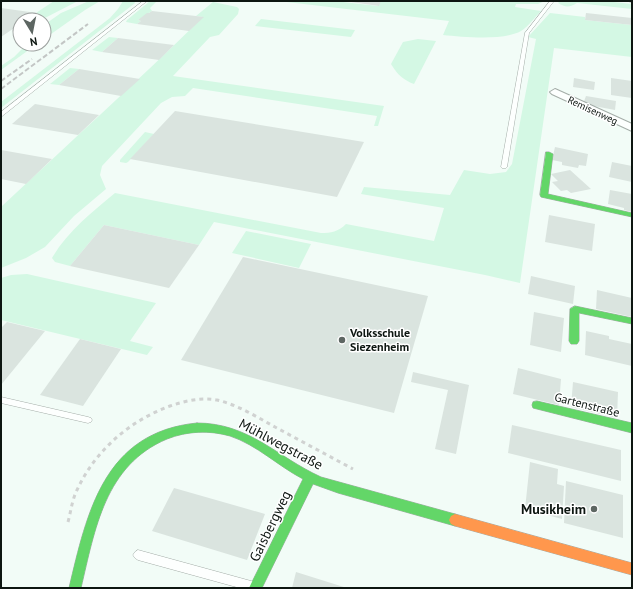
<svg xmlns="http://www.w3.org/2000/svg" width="633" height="589" font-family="'PT Sans',sans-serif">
<rect width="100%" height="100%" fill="#f2fcf7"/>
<g fill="#d4f8e4">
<polygon points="54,1 78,1 41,20 27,19"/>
<polygon points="89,1 100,1 85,10 44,39 44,25 61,13"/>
<polygon points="123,1 134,1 135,3 1,108 1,102 110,18 118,9"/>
<polygon points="150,1 157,1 150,8 152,11 138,20 141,21 137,24 126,22 127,20"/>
<path d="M 278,1 L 335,1 L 378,6 L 381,1 L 545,1 L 538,4 L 516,4 L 515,7 L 541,11 C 535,17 528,27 521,31 C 503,41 464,37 443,35 L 449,21 Z"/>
<path d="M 560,1 L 605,1 L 632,4 L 632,9 L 577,3 C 570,7 566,8 558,3 Z"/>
<path d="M 213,2 L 237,7 L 239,9 L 238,14 L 219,35 L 210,37 L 173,76 L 384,106 L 378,126 L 374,126 L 377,116 L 193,88 L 185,96 L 172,97 L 161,103 L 102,166 L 100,175 L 106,189 L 74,216 L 45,247 L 26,258 L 1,268 L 1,207 C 68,144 137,82 203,17 L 196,16 Z"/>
<path d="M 550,13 L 585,17 L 585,20 L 632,25 L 632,57 L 554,48 L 520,283 L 485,275 L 214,222 L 199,245 L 104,225 L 70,266 L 55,262 L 52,258 C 67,232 92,212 115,193 L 321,233 C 331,233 338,232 346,224 L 434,241 L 444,208 L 361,194 L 364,187 L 450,195 L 464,170 L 490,174 L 506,172 L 512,164 L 536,39 L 528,37 Z"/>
<polygon points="261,19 355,30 351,37 255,26"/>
<polygon points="109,37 118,38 102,52 92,50"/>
<path d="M 418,39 L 436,41 L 414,84 C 403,80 397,74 391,64 L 403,42 Z"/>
<polygon points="27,44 37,44 1,70 1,66 14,57"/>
<polygon points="70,68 79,69 59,85 50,84"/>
<polygon points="145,132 154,134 128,162 126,163 120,162 120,160"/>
<polygon points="246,231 311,244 299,268 232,253"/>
<polygon points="27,274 156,303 130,341 153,347 147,355 1,320 1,278 11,275"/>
</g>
<g fill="#dae4df">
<polygon points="344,1 381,1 379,6"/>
<polygon points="1,8 37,13 26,20 20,20 20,24 1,37"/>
<polygon points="152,11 196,16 204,17 189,31 137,24 141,21 138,20 147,13 149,13"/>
<polygon points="586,13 632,18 632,25 585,20"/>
<polygon points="118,38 174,45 159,60 102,52"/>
<polygon points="79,69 140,79 121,96 59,85"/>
<polygon points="574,78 595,82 594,90 573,87"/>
<polygon points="611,78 632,81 632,98 611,95"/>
<polygon points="586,96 616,101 615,110 583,104"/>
<polygon points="35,104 99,115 78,135 12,124"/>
<polygon points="175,111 364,142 337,197 130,159"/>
<polygon points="555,147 588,154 586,166 579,165 578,168 562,165 562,162 552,160"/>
<polygon points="1,150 52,159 26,184 1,179"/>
<polygon points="612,162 632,166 632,182 609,177"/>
<polygon points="570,170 591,189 571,193 567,190 561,191 552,182 558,181 551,174"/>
<polygon points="610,190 632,194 632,212 624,210 624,208 608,204"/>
<polygon points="549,215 595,224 592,251 545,242"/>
<polygon points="104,225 199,245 169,288 70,266"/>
<polygon points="243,257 428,296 394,413 181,360"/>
<polygon points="531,276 575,286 573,304 528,294"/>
<polygon points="597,290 632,298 632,317 596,309"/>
<polygon points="534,312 564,318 561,352 530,345"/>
<polygon points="7,322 45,331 1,385 1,328"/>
<polygon points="586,331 609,336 609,339 632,344 632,366 585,355"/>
<polygon points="80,339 121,349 83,406 40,395"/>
<polygon points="518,368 561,379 559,405 513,394"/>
<polygon points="413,372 469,385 456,454 435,449 448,390 411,382"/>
<polygon points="573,382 618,392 617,418 571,407"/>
<polygon points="512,425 621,450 621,481 508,453"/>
<polygon points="530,462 558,469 557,484 564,486 562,519 525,509"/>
<polygon points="566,481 623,495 623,538 564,523"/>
<polygon points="174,488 265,514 247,560 152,531"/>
<polygon points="296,572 347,588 292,588"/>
</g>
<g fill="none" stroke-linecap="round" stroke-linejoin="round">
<defs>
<g id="lane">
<polygon points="143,1 147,1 1,117 1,112"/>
<polygon points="550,1 554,1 529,33 507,167 506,168 502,168 501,167 525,33"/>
<polygon points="629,1 632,1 632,2 630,2"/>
<polygon points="1,397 88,417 91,418 92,420 91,422 88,423 1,403"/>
<polygon points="138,550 251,581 255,582 256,586 255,588 240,588 138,560 135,558 133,555 135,552"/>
</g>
<polygon id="street" points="555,89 632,124 632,131 552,94 550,92"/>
<g id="fast">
<polygon points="546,152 549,152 553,154 548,194 632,213 632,217 541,197 540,195"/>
<polygon points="575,306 632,318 632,324 579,313 579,341 577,344 571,344 569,341 570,309"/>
<polygon points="537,401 632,423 632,433 533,408 532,405 533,402"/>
<path d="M 197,423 C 249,423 277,457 321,477 L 455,514 L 459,516 L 461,520 L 459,524 L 455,526 L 338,493 L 313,484 L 262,588 L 249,588 L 303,479 C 278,466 257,445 230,436 C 209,430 187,431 167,439 C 105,465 95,529 81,588 L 69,588 C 87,512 104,432 197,423 Z"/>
</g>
<polygon id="slow" points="455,514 632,563 632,575 455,526 451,524 449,520 451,516"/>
</defs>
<use href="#lane" stroke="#a4ada8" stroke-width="1"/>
<use href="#street" stroke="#a4ada8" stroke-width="2"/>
<use href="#fast" stroke="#a4ada8" stroke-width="1"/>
<use href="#slow" stroke="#a4ada8" stroke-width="1"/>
<path stroke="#d0d2d1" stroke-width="3" stroke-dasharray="4 4" stroke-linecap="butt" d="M 68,522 C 71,511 72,500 77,490 C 95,451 129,421 170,406 C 185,401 201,397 217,400 C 238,405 257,417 275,427 C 301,441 327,455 353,469"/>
<use href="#lane" fill="#fdfffe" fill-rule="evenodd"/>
<use href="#street" fill="#fdfffe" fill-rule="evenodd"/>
<use href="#fast" fill="#63d668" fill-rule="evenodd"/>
<use href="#slow" fill="#ff974d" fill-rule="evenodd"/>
<g stroke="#c3c6c5" stroke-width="2" stroke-dasharray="5 2.5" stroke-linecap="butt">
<polyline points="1,81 32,59"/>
<polyline points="1,89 88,24"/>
</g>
</g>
<g fill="#5d6662" stroke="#fff" stroke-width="1.5">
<circle cx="342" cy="340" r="4"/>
<circle cx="594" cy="509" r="4"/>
</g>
<g text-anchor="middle" stroke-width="3" stroke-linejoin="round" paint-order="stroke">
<g font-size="10" fill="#0d1611" stroke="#fff">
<text transform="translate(593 110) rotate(25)" y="4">Remisenweg</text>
</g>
<g font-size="12" font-weight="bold" fill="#0d1611" stroke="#fff" text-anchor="start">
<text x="350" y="337">Volksschule<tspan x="350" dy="14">Siezenheim</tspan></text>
</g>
<g font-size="12" fill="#0d1611" stroke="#fff">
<text transform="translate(587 405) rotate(14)" y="4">Gartenstraße</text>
</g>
<g font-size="14" fill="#0d1611" stroke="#fff">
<text transform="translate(281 444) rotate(28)" y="5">Mühlwegstraße</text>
<text transform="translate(270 526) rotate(-64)" y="5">Gaisbergweg</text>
</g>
<g font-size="14" font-weight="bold" fill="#0d1611" stroke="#fff" text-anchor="end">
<text x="586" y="514">Musikheim</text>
</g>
</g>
<rect width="633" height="589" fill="none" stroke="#0d1611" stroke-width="4"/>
<g transform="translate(32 32) rotate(170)"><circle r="19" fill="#ffffff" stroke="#9ea2a0"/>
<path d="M0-3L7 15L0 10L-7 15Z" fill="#5d6662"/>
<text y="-6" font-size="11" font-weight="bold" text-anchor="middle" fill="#0d1611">N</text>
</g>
</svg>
